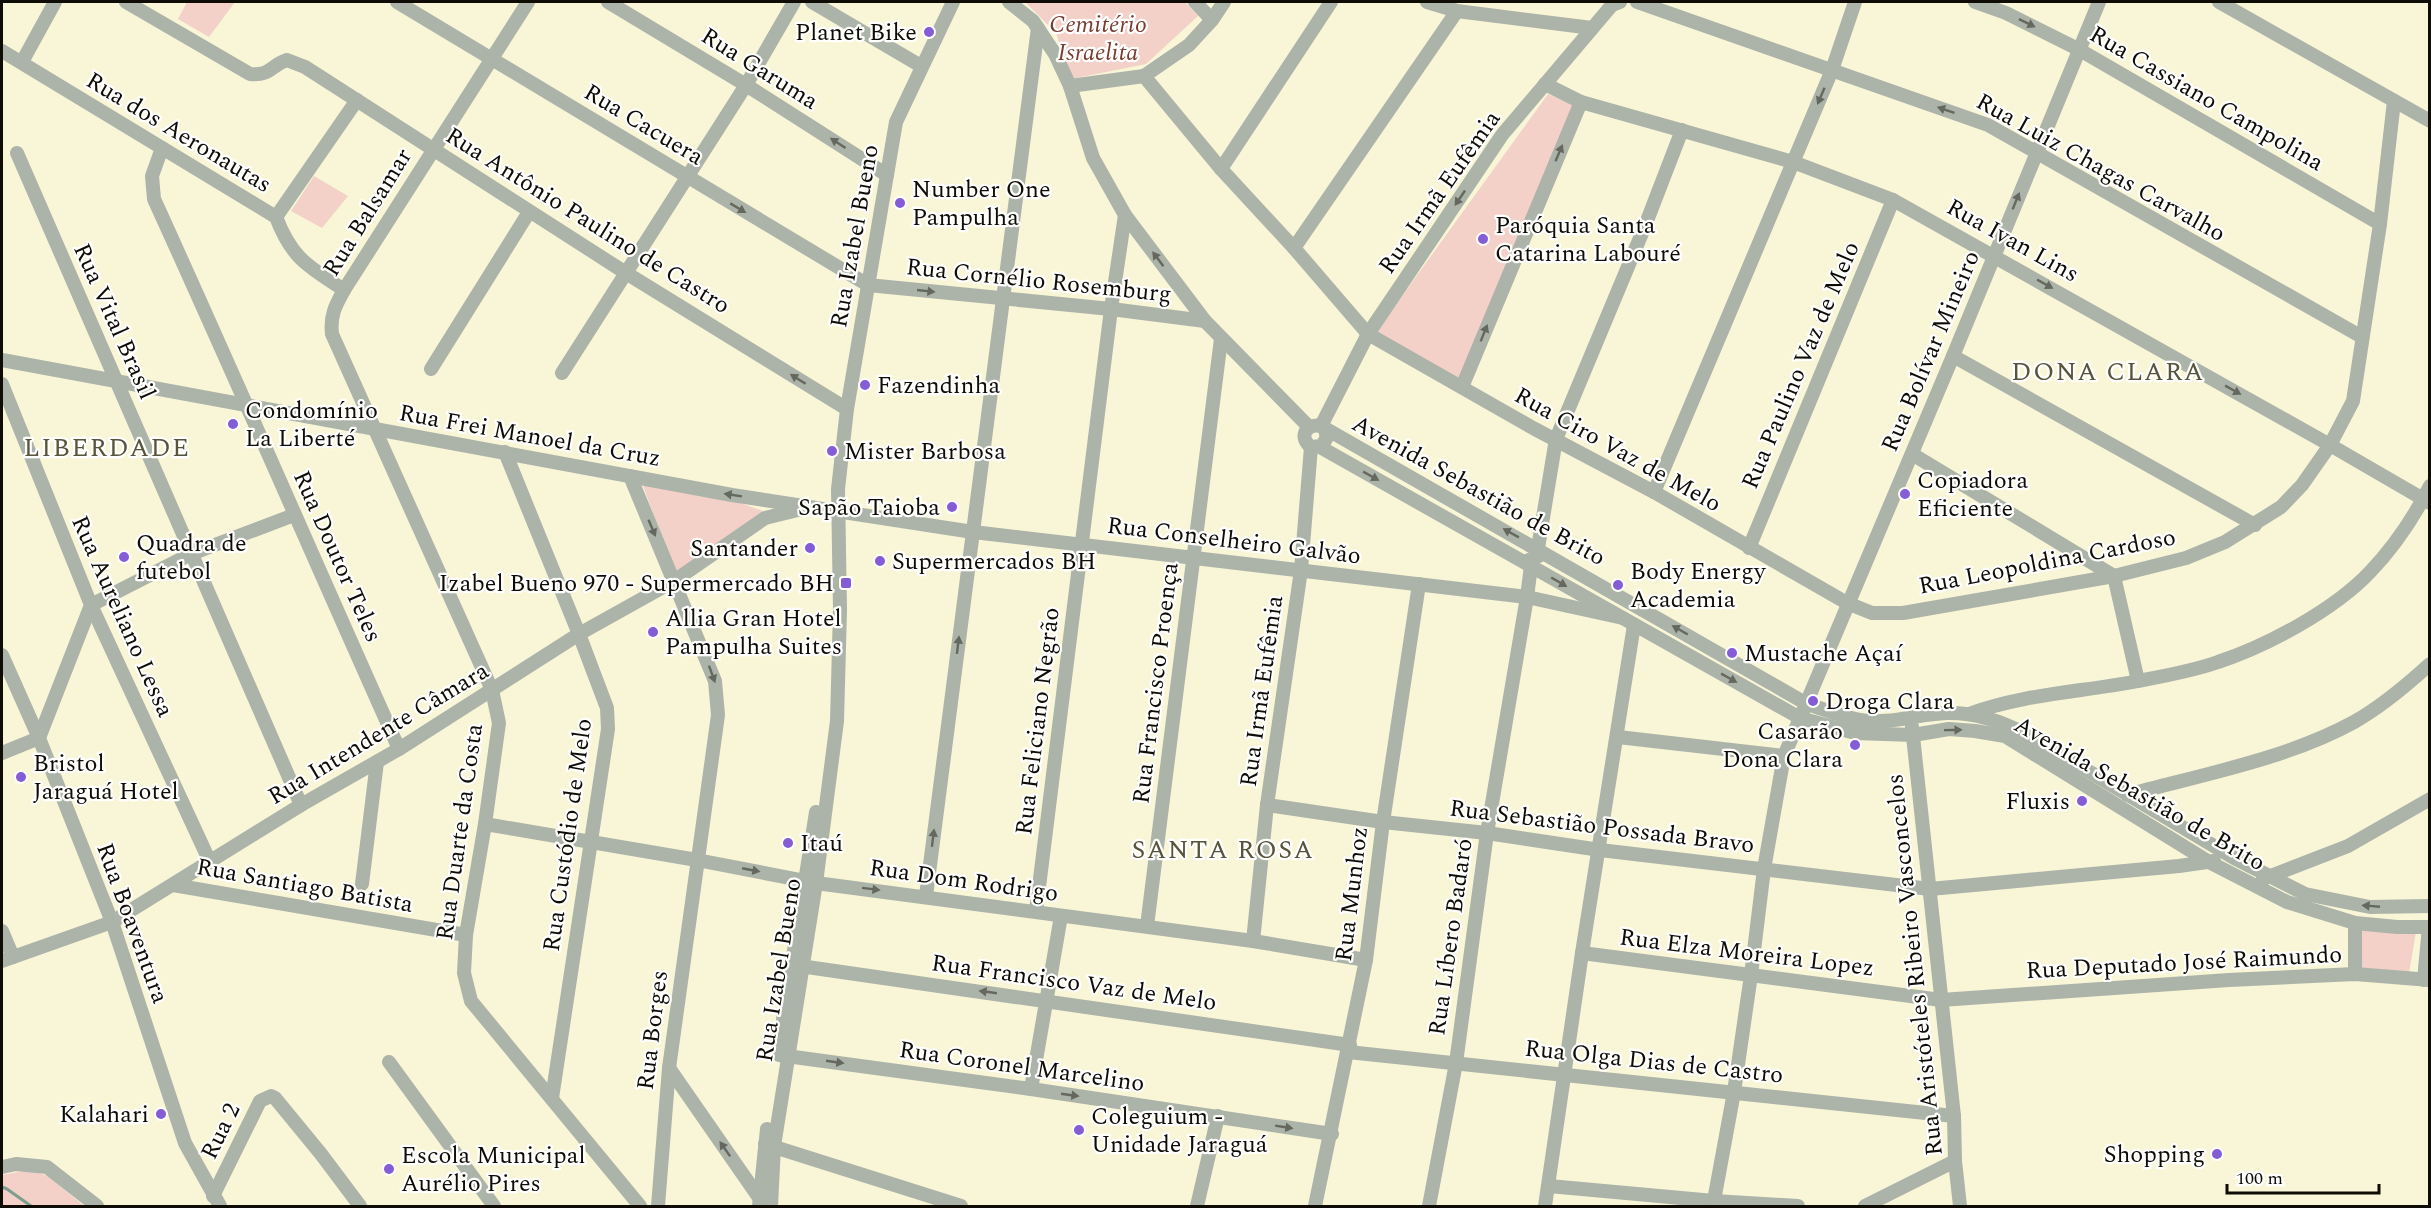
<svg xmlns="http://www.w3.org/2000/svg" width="2431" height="1208" font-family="Spectral,serif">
<rect width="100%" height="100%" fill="#f9f5d7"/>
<g fill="#f3d1c8">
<polygon points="187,2 235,2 209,37 178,19"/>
<polygon points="1025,2 1185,2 1198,16 1146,64 1071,79 1056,33"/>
<polygon points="1548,94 1575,106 1461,380 1376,332"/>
<polygon points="314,176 348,196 322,228 291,211"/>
<polygon points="642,483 726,498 763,511 675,573"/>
<polygon points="2359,926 2416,932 2409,973 2358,973"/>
<polygon points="29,1170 48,1176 84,1206 2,1206 2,1175"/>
</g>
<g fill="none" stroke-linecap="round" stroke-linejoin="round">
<polyline stroke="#7c9e8c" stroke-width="3" points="2,1187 7,1189 31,1206"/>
<g stroke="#acb3a8" stroke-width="14">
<path d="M 126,2 L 250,74 C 271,76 271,65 287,60 L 305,67 L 626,273 L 847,409"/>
<polyline points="397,2 868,285 1111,309 1205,321"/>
<path d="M 528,2 L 344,290 C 335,306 330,316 332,334 L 492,690 L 499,723 L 485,824 L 466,935 L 464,973 L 471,1001 L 640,1206"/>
<polyline points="608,2 746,85 887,175"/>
<polyline points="812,2 921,66"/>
<polyline points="1009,2 1033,21 1055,54 1070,86 1093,158 1125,215 1205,321 1309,427"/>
<polyline points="1195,2 1212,20"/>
<polyline points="1427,2 1457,11 1592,28"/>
<polyline points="1637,2 1988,125 2362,337"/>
<polyline points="1975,2 2006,13 2078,49 2380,224"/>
<polyline points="2219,2 2430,121"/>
<path d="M 2,51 L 276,217 C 292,259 308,266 344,290"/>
<polyline points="22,62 55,2"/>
<polyline points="1144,76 1221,169 1294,248 1368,334 1533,428 1654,492 1847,603 1872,613 1903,613 2114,576 2186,558 2225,542 2281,507 2302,485 2330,445 2353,401 2380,224 2394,101"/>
<polyline points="1545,84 1581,102 1793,162 1893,200 2330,445 2430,503"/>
<polyline points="1070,86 1144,76 1189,45 1212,20 1224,2"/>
<path d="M 162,148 L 152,176 L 154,199 C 237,381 317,566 399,749"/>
<polyline points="17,153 301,805"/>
<polyline points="1221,169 1331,2"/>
<polyline points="276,217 357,100"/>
<polyline points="1294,248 1457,11"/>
<polyline points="1953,356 2255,525"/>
<polyline points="2,360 732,495 973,532 1527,597 1623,618"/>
<polyline points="431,369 529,212"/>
<polyline points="562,373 746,85 794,2"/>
<polyline points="2,384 91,605 210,862"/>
<polyline points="1462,387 1581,102"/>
<polyline points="1321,426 1368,334 1502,135 1612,5 1620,2"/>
<path d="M 1325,430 L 1327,437 L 1322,446 L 1311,447 C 1298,437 1306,423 1321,426 L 1807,704 C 1824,709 1842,717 1860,720 C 1888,725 1918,714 1946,713 C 1975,712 2001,721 2026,734 L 2234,858 L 2305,894 L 2370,907 L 2430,906"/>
<polyline points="1320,447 1800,718 1855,733 1913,735 1949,729 1975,731 2005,736 2209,862 2287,902 2355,923 2397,927 2430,927"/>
<polyline points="505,452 579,634 607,708 608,729 552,1098"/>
<polyline points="1912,454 2114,576 2138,681"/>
<polyline points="630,476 715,681 718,715 669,1068 658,1206"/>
<polyline points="1654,492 1832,70 1855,2"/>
<polyline points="1749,548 1893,200"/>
<polyline points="1539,556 1538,548 1556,439 1645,226 1682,130"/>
<polyline points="2,655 39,738 112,922 185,1143 220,1206"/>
<path d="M 1969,714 C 2022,694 2082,692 2138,681 C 2164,676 2193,671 2218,662 C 2267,646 2334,610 2370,572 C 2394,547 2414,517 2430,486"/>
<polyline points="1912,727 1954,1116 1955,1161 1960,1206"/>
<polyline points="1618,737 1784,756"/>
<polyline points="2,753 39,738 91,605 191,554 294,515"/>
<path d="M 2127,795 C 2200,775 2287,759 2354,722 C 2381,707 2407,685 2430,664"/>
<polyline points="1267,805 1383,822 1487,833 1600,850 1930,889 2179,866 2214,861"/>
<polyline points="485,824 697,860 816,883 1253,941 1366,960"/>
<polyline points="2263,879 2348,846 2430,799"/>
<polyline points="362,884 377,762"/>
<polyline points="173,885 466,935"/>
<polyline points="926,896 1038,28"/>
<polyline points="1036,911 1111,309 1125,215"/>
<polyline points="1147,926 1221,339"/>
<polyline points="2,931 13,957"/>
<polyline points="1253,941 1267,805 1301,570 1311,447"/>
<polyline points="1582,953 1941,1000 2229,980 2355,974 2430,980"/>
<polyline points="2,961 112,922 301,805 399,749 579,634 674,581 765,518 806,508"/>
<polyline points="793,965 1350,1045"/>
<polyline points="2355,974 2355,923"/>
<polyline points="2424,980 2429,927"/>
<polyline points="779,1045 816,812"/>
<polyline points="1348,1052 1954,1116"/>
<polyline points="779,1055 1031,1089 1332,1134"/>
<polyline points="389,1062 494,1206"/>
<polyline points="669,1068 760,1199"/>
<polyline points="1031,1089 1061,916"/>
<polyline points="765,1144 961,1206"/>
<polyline points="2,1167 16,1164 47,1167 97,1206"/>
<polyline points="1549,1186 1714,1201 1798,1206"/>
<polyline points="213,1196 260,1101 271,1096 275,1098 321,1154 360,1206"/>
<polyline points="759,1206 767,1129"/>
<polyline points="771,1206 774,1146 816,883 837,721 840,610 838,489 847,409 896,122 953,2"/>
<polyline points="1197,1206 1218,1116"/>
<polyline points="1315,1206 1366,960 1383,822 1419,584"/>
<polyline points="1429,1206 1456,1063 1487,833 1527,597 1531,566 1529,560"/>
<polyline points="1545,1206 1582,953 1634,625"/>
<polyline points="1713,1206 1734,1092 1751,975 1764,869 1784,756 1953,356 2099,2"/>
<polyline points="1865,1206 1955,1161"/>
</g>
</g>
<defs><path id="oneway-solid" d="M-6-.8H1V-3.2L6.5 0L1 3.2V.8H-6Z" transform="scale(1.5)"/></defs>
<g fill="#65685e">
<use href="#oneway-solid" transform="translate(2027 23) rotate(26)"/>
<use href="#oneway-solid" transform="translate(1821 96) rotate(113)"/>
<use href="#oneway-solid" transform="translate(1946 110) rotate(-161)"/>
<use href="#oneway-solid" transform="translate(838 143) rotate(-147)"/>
<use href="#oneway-solid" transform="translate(1559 153) rotate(-67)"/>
<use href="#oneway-solid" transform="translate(1460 198) rotate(124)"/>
<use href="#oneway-solid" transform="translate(2016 201) rotate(-68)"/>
<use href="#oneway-solid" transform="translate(738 208) rotate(31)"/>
<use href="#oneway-solid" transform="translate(1158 259) rotate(-127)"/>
<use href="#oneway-solid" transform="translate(2045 284) rotate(29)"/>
<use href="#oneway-solid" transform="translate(926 291) rotate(6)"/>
<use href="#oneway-solid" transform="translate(1484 333) rotate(-68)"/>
<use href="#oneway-solid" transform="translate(798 379) rotate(-148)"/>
<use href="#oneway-solid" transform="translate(2233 390) rotate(29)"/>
<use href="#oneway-solid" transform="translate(1371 476) rotate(29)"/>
<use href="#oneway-solid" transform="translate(733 495) rotate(-171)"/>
<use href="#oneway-solid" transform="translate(652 528) rotate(67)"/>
<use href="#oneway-solid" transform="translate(1511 533) rotate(-151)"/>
<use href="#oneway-solid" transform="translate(1559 582) rotate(30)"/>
<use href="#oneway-solid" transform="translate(1680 630) rotate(-150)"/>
<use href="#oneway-solid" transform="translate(958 645) rotate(-83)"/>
<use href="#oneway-solid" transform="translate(712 674) rotate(70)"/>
<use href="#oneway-solid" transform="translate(1729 678) rotate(29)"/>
<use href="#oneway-solid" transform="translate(1953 730) rotate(-1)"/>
<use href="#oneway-solid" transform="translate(933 838) rotate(-83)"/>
<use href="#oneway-solid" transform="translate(751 870) rotate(11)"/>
<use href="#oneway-solid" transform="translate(871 889) rotate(7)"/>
<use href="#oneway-solid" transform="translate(2371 906) rotate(-175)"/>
<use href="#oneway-solid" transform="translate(988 992) rotate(-172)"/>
<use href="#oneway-solid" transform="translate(835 1062) rotate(8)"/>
<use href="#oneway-solid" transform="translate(1070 1095) rotate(8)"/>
<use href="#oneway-solid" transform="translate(1284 1127) rotate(9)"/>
<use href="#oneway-solid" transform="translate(725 1149) rotate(-125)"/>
</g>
<g fill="#835cd6" stroke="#fff" stroke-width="2">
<circle cx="929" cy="32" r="6"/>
<circle cx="900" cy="203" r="6"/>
<circle cx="1483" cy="239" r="6"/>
<circle cx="865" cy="385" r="6"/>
<circle cx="233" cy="424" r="6"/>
<circle cx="832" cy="451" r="6"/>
<circle cx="1905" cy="494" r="6"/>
<circle cx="952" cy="507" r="6"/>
<circle cx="810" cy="548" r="6"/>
<circle cx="124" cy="557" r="6"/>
<circle cx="880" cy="561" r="6"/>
<rect x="840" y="577" width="12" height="12" rx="3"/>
<circle cx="1618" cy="585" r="6"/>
<circle cx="653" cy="632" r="6"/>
<circle cx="1732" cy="653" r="6"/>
<circle cx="1813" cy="701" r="6"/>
<circle cx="1855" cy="745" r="6"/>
<circle cx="21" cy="777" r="6"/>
<circle cx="2082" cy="801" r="6"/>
<circle cx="788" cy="843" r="6"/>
<circle cx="161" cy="1114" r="6"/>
<circle cx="1079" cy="1130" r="6"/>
<circle cx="2217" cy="1154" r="6"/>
<circle cx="389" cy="1169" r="6"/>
</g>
<g text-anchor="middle" stroke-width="4.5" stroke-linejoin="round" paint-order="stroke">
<g font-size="24" font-style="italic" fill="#7a3c2e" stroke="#fff">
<text x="1098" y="32">Cemitério<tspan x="1098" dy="28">Israelita</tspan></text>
</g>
<g font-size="24" fill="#0e0c04" stroke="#fff" text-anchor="start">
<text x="917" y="40" text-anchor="end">Planet Bike</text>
<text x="912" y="197">Number One<tspan x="912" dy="28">Pampulha</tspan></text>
<text x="1495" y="233">Paróquia Santa<tspan x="1495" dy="28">Catarina Labouré</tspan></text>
<text x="877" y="393">Fazendinha</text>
<text x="245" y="418">Condomínio<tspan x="245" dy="28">La Liberté</tspan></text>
<text x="844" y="459">Mister Barbosa</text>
<text x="1917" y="488">Copiadora<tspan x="1917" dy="28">Eficiente</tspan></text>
<text x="940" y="515" text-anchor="end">Sapão Taioba</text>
<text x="136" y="551">Quadra de<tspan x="136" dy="28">futebol</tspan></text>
<text x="798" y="556" text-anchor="end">Santander</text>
<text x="892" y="569">Supermercados BH</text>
<text x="1630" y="579">Body Energy<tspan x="1630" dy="28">Academia</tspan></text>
<text x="834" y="591" text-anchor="end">Izabel Bueno 970 - Supermercado BH</text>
<text x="665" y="626">Allia Gran Hotel<tspan x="665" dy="28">Pampulha Suites</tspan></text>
<text x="1744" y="661">Mustache Açaí</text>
<text x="1825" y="709">Droga Clara</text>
<text x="1843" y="739" text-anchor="end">Casarão<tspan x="1843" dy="28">Dona Clara</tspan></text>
<text x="33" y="771">Bristol<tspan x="33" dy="28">Jaraguá Hotel</tspan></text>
<text x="2070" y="809" text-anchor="end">Fluxis</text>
<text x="800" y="851">Itaú</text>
<text x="149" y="1122" text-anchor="end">Kalahari</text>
<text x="1091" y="1124">Coleguium -<tspan x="1091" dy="28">Unidade Jaraguá</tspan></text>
<text x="2205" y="1162" text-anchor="end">Shopping</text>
<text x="401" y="1163">Escola Municipal<tspan x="401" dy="28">Aurélio Pires</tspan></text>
</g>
<g font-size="24" fill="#0e0c04" stroke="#fff">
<text transform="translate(760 68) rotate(32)" y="8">Rua Garuma</text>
<text transform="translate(2207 98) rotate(30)" y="8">Rua Cassiano Campolina</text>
<text transform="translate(644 124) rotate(31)" y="8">Rua Cacuera</text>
<text transform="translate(179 132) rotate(31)" y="8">Rua dos Aeronautas</text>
<text transform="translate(2101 167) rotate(29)" y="8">Rua Luiz Chagas Carvalho</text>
<text transform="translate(1439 192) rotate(-55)" y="8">Rua Irmã Eufêmia</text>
<text transform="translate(367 212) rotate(-58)" y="8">Rua Balsamar</text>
<text transform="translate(588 220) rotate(32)" y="8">Rua Antônio Paulino de Castro</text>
<text transform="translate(854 236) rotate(-80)" y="8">Rua Izabel Bueno</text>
<text transform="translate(2013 240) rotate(29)" y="8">Rua Ivan Lins</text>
<text transform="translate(1039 280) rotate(6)" y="8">Rua Cornélio Rosemburg</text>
<text transform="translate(115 321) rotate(66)" y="8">Rua Vital Brasil</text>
<text transform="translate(1930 351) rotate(-67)" y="8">Rua Bolívar Mineiro</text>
<text transform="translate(1800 365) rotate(-67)" y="8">Rua Paulino Vaz de Melo</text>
<text transform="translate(530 435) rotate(10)" y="8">Rua Frei Manoel da Cruz</text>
<text transform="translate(1618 449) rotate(29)" y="8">Rua Ciro Vaz de Melo</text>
<text transform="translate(1479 490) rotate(29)" y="8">Avenida Sebastião de Brito</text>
<text transform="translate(1234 540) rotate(7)" y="8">Rua Conselheiro Galvão</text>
<text transform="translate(338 556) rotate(66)" y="8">Rua Doutor Teles</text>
<text transform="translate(2047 561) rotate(-11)" y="8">Rua Leopoldina Cardoso</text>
<text transform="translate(123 616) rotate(66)" y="8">Rua Aureliano Lessa</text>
<text transform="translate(1155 683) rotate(-83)" y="8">Rua Francisco Proença</text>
<text transform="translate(1261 691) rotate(-82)" y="8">Rua Irmã Eufêmia</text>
<text transform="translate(1037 721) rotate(-83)" y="8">Rua Feliciano Negrão</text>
<text transform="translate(378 733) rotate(-31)" y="8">Rua Intendente Câmara</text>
<text transform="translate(2140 793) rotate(30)" y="8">Avenida Sebastião de Brito</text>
<text transform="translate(1602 826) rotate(7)" y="8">Rua Sebastião Possada Bravo</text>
<text transform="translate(459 832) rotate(-82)" y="8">Rua Duarte da Costa</text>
<text transform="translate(567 835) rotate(-82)" y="8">Rua Custódio de Melo</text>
<text transform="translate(964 880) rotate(8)" y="8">Rua Dom Rodrigo</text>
<text transform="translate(305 885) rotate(10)" y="8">Rua Santiago Batista</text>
<text transform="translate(1351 894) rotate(-83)" y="8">Rua Munhoz</text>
<text transform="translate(133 923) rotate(70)" y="8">Rua Boaventura</text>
<text transform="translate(1450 937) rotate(-82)" y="8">Rua Líbero Badaró</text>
<text transform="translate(1747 952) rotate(7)" y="8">Rua Elza Moreira Lopez</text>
<text transform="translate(2184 962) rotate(-3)" y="8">Rua Deputado José Raimundo</text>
<text transform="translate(1914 965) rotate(-96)" y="8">Rua Aristóteles Ribeiro Vasconcelos</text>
<text transform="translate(778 970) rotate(-81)" y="8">Rua Izabel Bueno</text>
<text transform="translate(1074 982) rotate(8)" y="8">Rua Francisco Vaz de Melo</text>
<text transform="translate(652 1030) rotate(-83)" y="8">Rua Borges</text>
<text transform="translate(1654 1061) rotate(6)" y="8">Rua Olga Dias de Castro</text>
<text transform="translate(1022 1066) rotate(8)" y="8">Rua Coronel Marcelino</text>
<text transform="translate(220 1131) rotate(-64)" y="8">Rua 2</text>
</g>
<g font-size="26" letter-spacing="1.5" fill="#57543a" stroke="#fff">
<text x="2108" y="380">DONA CLARA</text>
<text x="107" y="456">LIBERDADE</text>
<text x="1223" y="858">SANTA ROSA</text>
</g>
</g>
<rect width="2431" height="1208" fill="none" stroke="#0e0c04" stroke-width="6"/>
<path d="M2227 1184v9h152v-9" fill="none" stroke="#0e0c04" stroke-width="3"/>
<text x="2236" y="1184" font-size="18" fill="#0e0c04" stroke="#ffffff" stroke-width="4.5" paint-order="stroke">100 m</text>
</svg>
